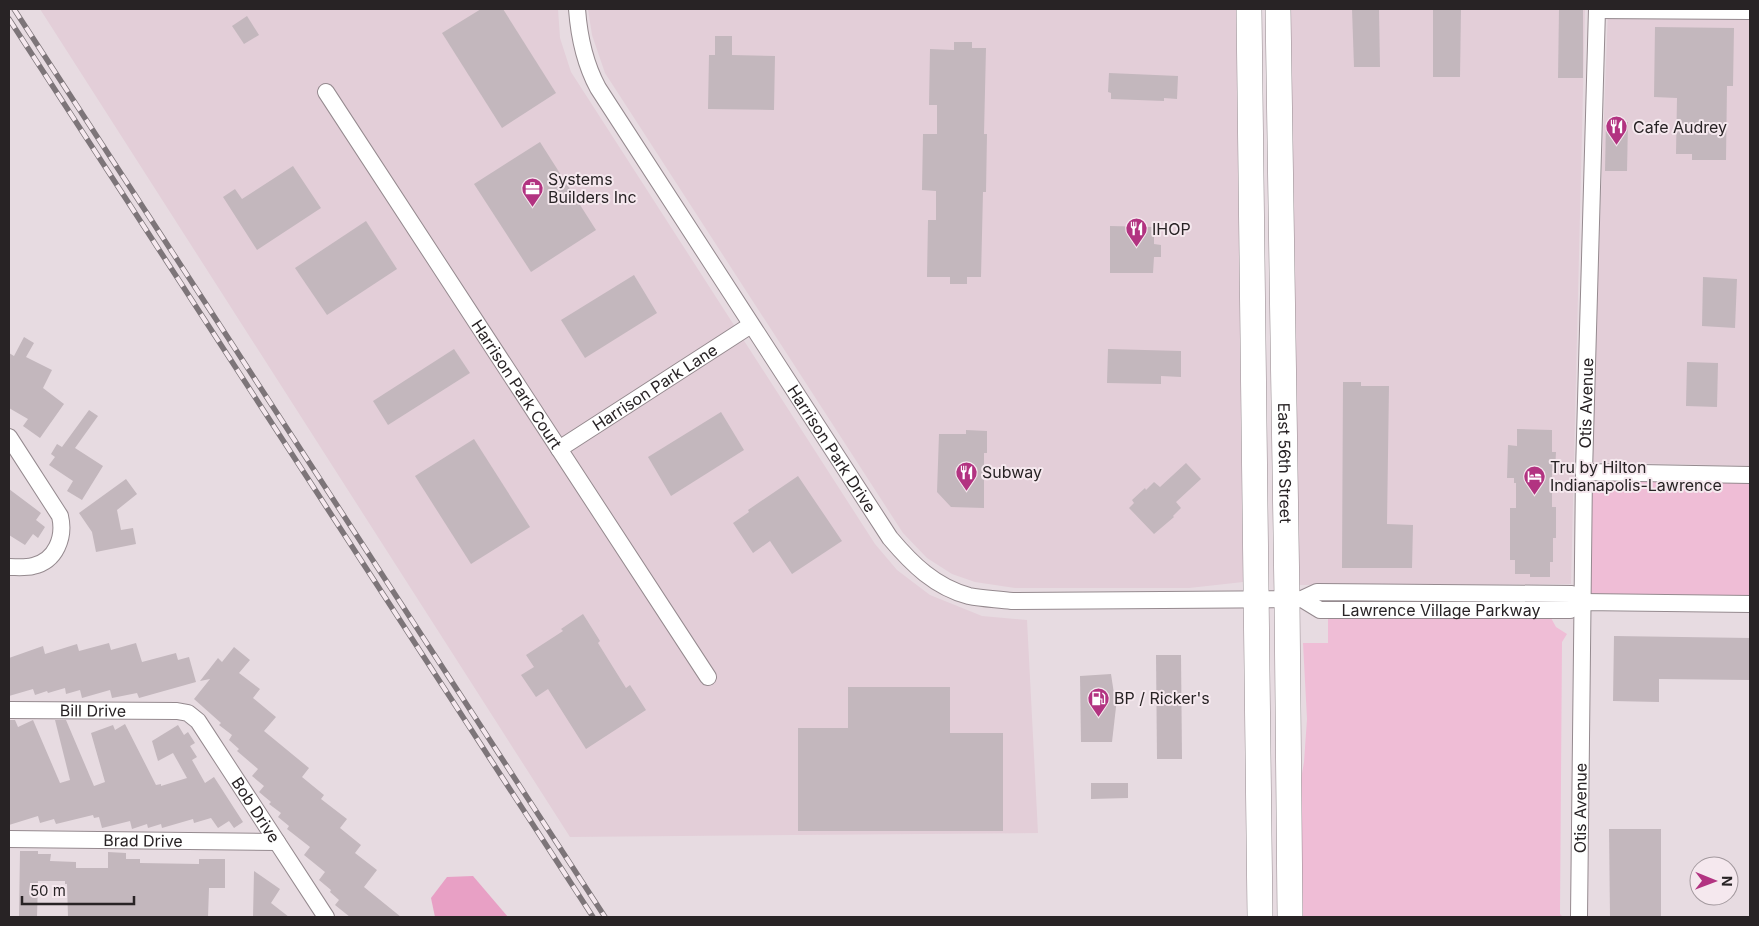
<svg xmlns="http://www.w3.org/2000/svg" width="1759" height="926" font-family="Inter,sans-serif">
<rect width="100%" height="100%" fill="#e7dbe1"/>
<g fill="#e3ced8">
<polygon points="40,9 558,9 560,38 571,72 875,544 897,570 930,595 982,616 1027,620 1038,833 570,837"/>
<polygon points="588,9 1236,9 1243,582 1189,588 1015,588 975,582 952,574 927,558 903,533 605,73 592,35"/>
<polygon points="1290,9 1585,9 1571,584 1294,585"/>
<polygon points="1608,9 1750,9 1750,466 1591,462"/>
</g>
<g fill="#efbdd6">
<polygon points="1584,472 1750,475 1750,604 1582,602"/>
<polygon points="1328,615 1551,618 1556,627 1567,634 1562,642 1560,914 1563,917 1299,917 1296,808 1304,762 1307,719 1303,643 1328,643"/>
</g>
<polygon fill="#e8a0c5" points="473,876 508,917 435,917 431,898 447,877"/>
<g fill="#c3b7bd">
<polygon points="481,9 503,9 556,93 502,128 442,33"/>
<polygon points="1352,9 1379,9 1380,67 1354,67"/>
<polygon points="1433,9 1461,9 1460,77 1433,77"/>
<polygon points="1559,9 1583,9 1583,78 1558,78"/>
<polygon points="247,16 259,35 244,44 232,26"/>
<polygon points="1655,27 1734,28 1733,86 1727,86 1726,160 1692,160 1692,154 1676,154 1677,98 1654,97"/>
<polygon points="715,36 732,36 732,55 775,56 774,110 708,109 709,55 715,55"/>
<polygon points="954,42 972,42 972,48 986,48 984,134 987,134 986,192 983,192 981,277 967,277 967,284 950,284 950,277 927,277 928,220 936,220 936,191 922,190 923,134 937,134 937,105 929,105 930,49 954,50"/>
<polygon points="1109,73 1178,76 1177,99 1164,98 1164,101 1111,99 1111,93 1108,92"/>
<polygon points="1606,122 1628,122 1627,171 1605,171"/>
<polygon points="540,142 596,230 531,272 474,184"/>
<polygon points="293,166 321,208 257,250 223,197 235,189 242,199"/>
<polygon points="366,221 397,269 327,315 295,268"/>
<polygon points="1110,226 1154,227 1154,244 1161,245 1161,257 1154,257 1153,273 1110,273"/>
<polygon points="634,275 657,313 585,358 561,320"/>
<polygon points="1703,277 1737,279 1735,328 1702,326"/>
<polygon points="24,337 34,343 26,357 52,370 43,388 64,404 40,438 23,426 28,419 9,408 9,353 14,356"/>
<polygon points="454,349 470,373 388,425 373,401"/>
<polygon points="1108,349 1181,351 1181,377 1161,376 1161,384 1107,383"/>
<polygon points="1687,362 1718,363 1717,407 1686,406"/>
<polygon points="1343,382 1361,382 1361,386 1389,386 1387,524 1413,525 1412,568 1342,568"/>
<polygon points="89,410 98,416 75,448 103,466 82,500 67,491 73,481 49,465 55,457 51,454 57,444 62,447"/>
<polygon points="721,412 744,450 671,496 648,457"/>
<polygon points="1517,429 1552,430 1552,452 1556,452 1555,471 1552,471 1552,507 1556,507 1556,538 1553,538 1553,562 1550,562 1550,577 1530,577 1530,574 1515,574 1515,560 1510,560 1510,508 1516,508 1516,483 1514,483 1514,478 1507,478 1508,445 1517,446"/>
<polygon points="966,430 987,431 987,453 984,453 984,508 951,507 937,492 939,434 966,434"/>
<polygon points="474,439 530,527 471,564 415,476"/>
<polygon points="1186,463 1201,479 1176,502 1181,508 1173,516 1174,517 1154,534 1129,508 1134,503 1132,500 1145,488 1146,490 1154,482 1160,487"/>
<polygon points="798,476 842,541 792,574 770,541 753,553 733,523 749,512 748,510"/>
<polygon points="126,479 137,494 117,510 121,530 133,528 136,544 96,552 92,532 79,513"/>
<polygon points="9,489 41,513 36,520 45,527 38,538 33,534 25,545 9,535"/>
<polygon points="583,614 600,641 598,643 626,688 630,685 646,710 586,749 548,689 536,697 521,675 534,667 526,655 563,631 561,629"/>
<polygon points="1614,636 1750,638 1750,680 1659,679 1659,702 1613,701"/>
<polygon points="109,643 111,650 136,643 142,662 176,653 178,660 189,657 196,682 139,698 137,693 112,698 110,690 82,698 80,690 66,694 65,688 48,693 47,691 35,695 33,689 9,696 9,658 43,646 45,654 77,644 79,651"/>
<polygon points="234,647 250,660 239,673 260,689 253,698 276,717 264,731 309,768 302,777 324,795 321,799 347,819 340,828 361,845 355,853 377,870 364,887 401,917 350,917 335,905 339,900 330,892 331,890 319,880 325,872 304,855 310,847 287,829 289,826 278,817 281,813 269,804 271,802 259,792 264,786 252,776 258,769 237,751 239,749 229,740 232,735 219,725 221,723 194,699 210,679 200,681 218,658 222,662"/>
<polygon points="1156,655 1181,655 1182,759 1157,759"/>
<polygon points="1111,674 1116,707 1112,742 1081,742 1080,676"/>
<polygon points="848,687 950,687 950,733 1003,733 1003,831 798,831 798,728 848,728"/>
<polygon points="9,720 15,720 18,727 33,720 60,783 70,780 55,720 66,720 94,786 105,782 91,733 113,725 115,730 125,724 156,785 161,784 161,786 187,778 173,753 158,761 152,741 178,725 184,735 188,732 195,743 190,746 197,757 192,760 205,783 214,777 243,822 234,828 229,821 218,828 211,818 194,823 193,819 162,828 161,824 148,828 147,824 132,829 130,821 102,828 99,817 94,818 93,815 56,824 54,819 40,823 38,816 9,825"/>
<polygon points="1091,783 1128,783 1128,798 1091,799"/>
<polygon points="1609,829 1661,829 1661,917 1610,917"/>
<polygon points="20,851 38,851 38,854 51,854 50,861 76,862 76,868 108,868 108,852 126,853 126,859 140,859 140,863 199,864 199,859 225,859 225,888 209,888 208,917 68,917 67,884 65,884 65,881 38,881 37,917 19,917"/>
<polygon points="254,871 280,889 271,903 289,917 253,917"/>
</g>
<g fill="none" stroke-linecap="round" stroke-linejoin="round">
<defs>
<g id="street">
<path id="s1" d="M 577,9 C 579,36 585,64 598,88 L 890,538 C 912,564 935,587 969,596 C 983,599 998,599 1012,601 L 1302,599 L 1317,592 L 1572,594 L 1582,602"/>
<polyline points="1597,10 1750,11"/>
<path id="s2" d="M 326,92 L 708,677"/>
<path d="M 9,437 L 60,516 C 65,537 56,561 33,566 C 25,568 17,567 9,567"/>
<path id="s3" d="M 559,449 L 751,325"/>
<polyline points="1584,472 1750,475"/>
<path id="s4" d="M 1302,599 L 1320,610 L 1570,610 L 1582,602 L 1750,604"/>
<path id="s5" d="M 9,710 L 177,711 L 188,713 L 198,721 L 326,917"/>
<path id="s6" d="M 9,839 L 277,842"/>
<path id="s7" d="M 1579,917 L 1584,472 L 1597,9"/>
</g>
<g id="primary">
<polyline points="1249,9 1260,917"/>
<path id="s8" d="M 1278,9 L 1287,599 L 1290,917"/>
</g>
</defs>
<use href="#street" stroke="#958a8f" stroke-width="18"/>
<use href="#primary" stroke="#958a8f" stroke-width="26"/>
<use href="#street" stroke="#fff" stroke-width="16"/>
<use href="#primary" stroke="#fff" stroke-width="25"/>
<defs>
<g id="rail">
<polyline points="14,9 605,917"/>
<polyline points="9,19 593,917"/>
</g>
</defs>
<use href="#rail" stroke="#7d7579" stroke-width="5.5"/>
<use href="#rail" stroke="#f5e8ee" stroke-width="4" stroke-dasharray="11" stroke-linecap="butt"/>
</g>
<defs>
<symbol id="restaurant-pin" viewBox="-11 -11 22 30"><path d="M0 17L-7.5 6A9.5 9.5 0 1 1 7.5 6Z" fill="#b23381" stroke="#f5e8ee"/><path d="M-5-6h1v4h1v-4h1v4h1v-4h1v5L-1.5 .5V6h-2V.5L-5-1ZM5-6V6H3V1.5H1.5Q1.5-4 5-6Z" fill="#fff"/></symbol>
<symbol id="office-pin" viewBox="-11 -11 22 30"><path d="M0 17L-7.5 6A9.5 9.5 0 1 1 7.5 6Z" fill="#b23381" stroke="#f5e8ee"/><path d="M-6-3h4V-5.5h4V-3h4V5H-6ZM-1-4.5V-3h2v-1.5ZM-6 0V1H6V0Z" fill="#fff"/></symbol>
<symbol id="hotel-pin" viewBox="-11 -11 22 30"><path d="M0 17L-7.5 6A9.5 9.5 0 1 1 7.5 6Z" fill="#b23381" stroke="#f5e8ee"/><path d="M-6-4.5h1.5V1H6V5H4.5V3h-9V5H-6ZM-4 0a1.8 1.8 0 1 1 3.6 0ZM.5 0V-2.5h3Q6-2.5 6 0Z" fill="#fff"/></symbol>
<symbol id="fuel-pin" viewBox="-11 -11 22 30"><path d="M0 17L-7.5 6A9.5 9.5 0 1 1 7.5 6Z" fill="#b23381" stroke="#f5e8ee"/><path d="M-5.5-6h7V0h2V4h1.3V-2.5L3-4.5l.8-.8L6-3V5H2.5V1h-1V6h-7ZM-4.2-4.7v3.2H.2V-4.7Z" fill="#fff"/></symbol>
</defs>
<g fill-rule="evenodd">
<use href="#restaurant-pin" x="1604" y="114" width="25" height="34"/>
<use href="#office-pin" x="520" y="176" width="25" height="34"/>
<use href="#restaurant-pin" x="1124" y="216" width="25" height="34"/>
<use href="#restaurant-pin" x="954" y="460" width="25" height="34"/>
<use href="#hotel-pin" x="1522" y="464" width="25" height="34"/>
<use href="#fuel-pin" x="1086" y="686" width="25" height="34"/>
</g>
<g text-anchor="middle" stroke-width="4" stroke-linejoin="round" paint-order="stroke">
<g font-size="16" fill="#282325" stroke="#f5e8ee" text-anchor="start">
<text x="1633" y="133">Cafe Audrey</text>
<text x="548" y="185">Systems<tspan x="548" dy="18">Builders Inc</tspan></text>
<text x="1152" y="235">IHOP</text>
<text x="1550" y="473">Tru by Hilton<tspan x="1550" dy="18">Indianapolis-Lawrence</tspan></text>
<text x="982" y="478">Subway</text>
<text x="1114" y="704">BP / Ricker's</text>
</g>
<g font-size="16" fill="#282325" stroke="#f5e8ee">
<text dy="6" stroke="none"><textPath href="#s2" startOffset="349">Harrison Park Court</textPath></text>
<text dy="6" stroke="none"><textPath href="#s3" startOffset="114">Harrison Park Lane</textPath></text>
<text dy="6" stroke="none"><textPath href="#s7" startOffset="514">Otis Avenue</textPath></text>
<text dy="6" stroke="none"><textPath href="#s1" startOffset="512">Harrison Park Drive</textPath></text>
<text dy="6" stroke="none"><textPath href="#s8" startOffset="454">East 56th Street</textPath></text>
<text dy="6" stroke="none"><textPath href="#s4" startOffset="142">Lawrence Village Parkway</textPath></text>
<text dy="6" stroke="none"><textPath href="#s5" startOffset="84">Bill Drive</textPath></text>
<text dy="6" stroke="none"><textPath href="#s7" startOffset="109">Otis Avenue</textPath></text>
<text dy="6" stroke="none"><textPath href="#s5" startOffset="298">Bob Drive</textPath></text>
<text dy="6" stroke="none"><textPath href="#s6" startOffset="134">Brad Drive</textPath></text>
</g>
</g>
<rect width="1759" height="926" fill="none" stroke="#282325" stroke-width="20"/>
<g transform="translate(1714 881) rotate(91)"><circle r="24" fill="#f5e8ee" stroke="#a3999e"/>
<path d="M0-4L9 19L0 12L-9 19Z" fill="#b23381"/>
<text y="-8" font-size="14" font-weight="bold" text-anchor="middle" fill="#282325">N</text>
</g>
<path d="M22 896v8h112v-8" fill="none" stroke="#282325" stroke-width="2.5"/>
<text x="30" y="896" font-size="15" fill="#282325" stroke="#f5e8ee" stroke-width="4" paint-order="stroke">50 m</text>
</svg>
